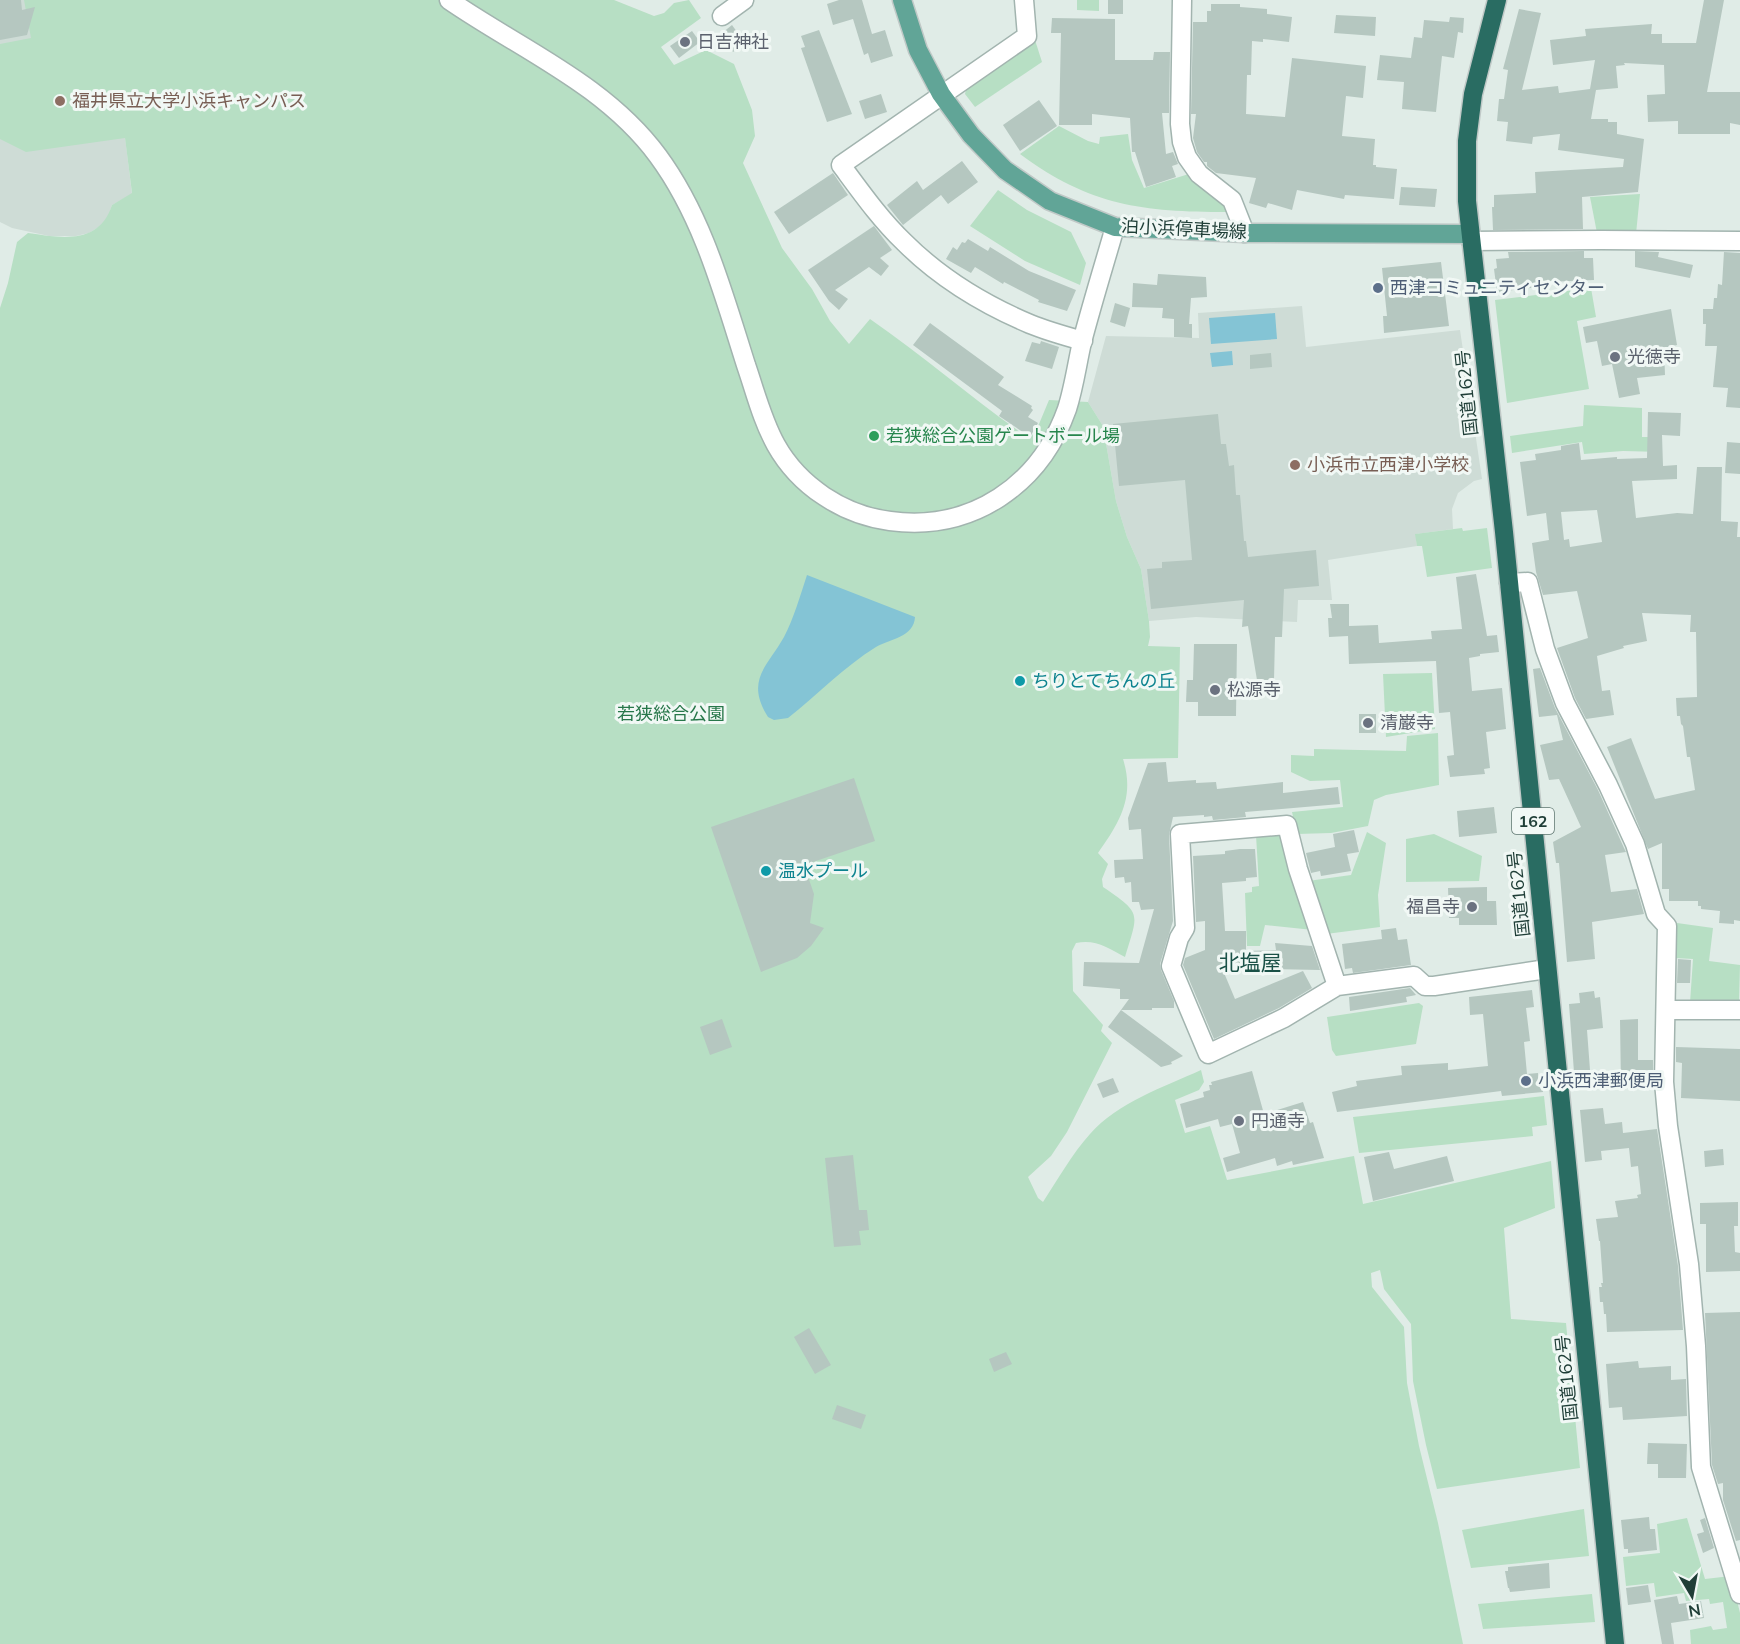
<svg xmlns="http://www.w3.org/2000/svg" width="1740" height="1644" font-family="Mulish,'Noto Sans JP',sans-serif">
<rect width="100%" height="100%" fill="#e0ece7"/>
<g fill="#cedcd6">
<polygon points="0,0 124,0 116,64 132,194 112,205 108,217 102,225 89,233 76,236 49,236 12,228 0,222"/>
<polygon points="1302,306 1306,347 1460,330 1482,479 1474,481 1458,493 1452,509 1453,529 1416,534 1417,546 1328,560 1332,600 1298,600 1297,622 1196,617 1149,621 1141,569 1127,537 1116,501 1103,426 1088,402 1106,336 1199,338 1198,313"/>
</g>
<g fill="#b7dfc4">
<path d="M 24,0 L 614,0 L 654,16 L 664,13 L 674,3 L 689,0 L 701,18 L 661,47 L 674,65 L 706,50 L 734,64 L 752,110 L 755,136 L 743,163 L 782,248 L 812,289 L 830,321 L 849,344 L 870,319 C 925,357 975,401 1030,439 L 1039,424 L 1049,400 L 1088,402 L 1103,426 L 1116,501 L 1127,537 L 1141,569 L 1149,621 L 1150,637 L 1148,646 L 1180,647 L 1178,758 L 1123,759 C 1135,797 1120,822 1098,853 L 1108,864 L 1102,879 L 1103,887 C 1143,914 1138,913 1125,957 C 1108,948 1096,939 1076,943 L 1072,951 L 1073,991 L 1103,1025 L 1101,1031 L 1112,1043 L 1067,1132 L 1051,1156 L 1028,1177 L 1038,1198 L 1043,1202 C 1058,1179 1072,1154 1090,1134 C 1118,1102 1164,1087 1201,1070 L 1204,1082 L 1199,1090 L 1175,1100 L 1185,1133 L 1210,1126 L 1227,1180 L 1354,1156 L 1363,1204 L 1551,1161 L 1555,1208 L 1504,1228 L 1511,1319 L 1566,1323 L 1580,1468 L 1437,1489 L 1426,1445 L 1413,1381 L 1411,1324 L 1384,1289 L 1380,1270 L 1371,1273 L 1372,1287 L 1404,1327 L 1407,1383 L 1419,1446 L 1438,1523 L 1463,1644 L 0,1644 L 0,308 L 8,283 L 17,242 L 28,233 C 62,238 99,245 112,205 L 132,193 L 125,138 L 26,152 L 0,139 L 0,44 L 31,38 Z"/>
<polygon points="1077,0 1099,0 1099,11 1077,10"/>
<polygon points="1035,40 1042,62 975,107 965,94 967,86"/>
<path d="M 1059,126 L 1088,141 L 1099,144 L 1100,137 L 1128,134 L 1132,160 L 1144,188 L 1192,173 L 1226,203 L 1227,212 C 1143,212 1090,206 1020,154 Z"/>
<polygon points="998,190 1027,210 1071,232 1086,263 1080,285 1025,261 970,226"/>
<polygon points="1640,194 1636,234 1597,233 1590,197"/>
<polygon points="1591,288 1596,317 1577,321 1589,389 1507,403 1495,300"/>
<polygon points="1584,405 1642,408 1642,437 1662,437 1662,452 1623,451 1584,454 1582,442 1512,453 1510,436 1583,426"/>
<polygon points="1462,528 1463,531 1487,528 1492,568 1427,577 1422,546 1417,546 1415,534"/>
<polygon points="1432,673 1435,729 1386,737 1383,674"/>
<polygon points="1438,733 1439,785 1386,795 1374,800 1368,826 1331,833 1297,834 1292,812 1343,807 1340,780 1310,781 1291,772 1291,755 1314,756 1314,749 1406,751 1407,736"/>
<polygon points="1367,832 1386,843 1378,895 1380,927 1326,934 1308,881 1351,875"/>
<polygon points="1275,833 1284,839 1313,930 1265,925 1260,946 1247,946 1245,893 1252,892 1252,887 1259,886 1256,835"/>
<polygon points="1434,834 1482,856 1479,881 1406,882 1406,839"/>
<polygon points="1677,923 1713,928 1709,961 1740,965 1739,1003 1690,1003 1693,959 1675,958"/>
<polygon points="1419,1003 1423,1006 1416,1044 1336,1056 1332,1050 1327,1017"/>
<polygon points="1544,1096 1547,1125 1532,1127 1533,1136 1359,1153 1353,1117"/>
<polygon points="1584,1509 1589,1556 1471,1568 1462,1530"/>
<polygon points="1687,1518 1705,1579 1731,1576 1740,1613 1740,1644 1691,1644 1690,1630 1711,1626 1713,1630 1727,1628 1723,1602 1710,1604 1709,1599 1686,1601 1684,1593 1656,1597 1654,1583 1626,1586 1623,1557 1660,1553 1657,1524"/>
<polygon points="1592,1594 1595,1622 1483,1629 1478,1604"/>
</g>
<g fill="#84c4d5">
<polygon points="1275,313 1277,339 1211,344 1209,318"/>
<polygon points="1232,351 1233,365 1212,367 1210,353"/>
<path d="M 807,575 L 915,617 C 914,637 890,639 876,647 C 845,666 817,695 788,718 L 774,720 L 768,717 C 745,680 767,667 784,637 C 794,618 800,596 807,575 Z"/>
</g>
<g fill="#b5c7c0" fill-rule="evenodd">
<polygon points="0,0 21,0 22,10 35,7 27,35 0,40"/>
<polygon points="839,0 862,0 872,34 885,30 893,56 871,63 868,53 864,55 853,19 833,25 827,4"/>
<rect x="1108" y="0" width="15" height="14"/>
<polygon points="1704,0 1724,0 1707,92 1740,92 1740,125 1730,123 1730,134 1678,134 1678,121 1648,122 1647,95 1665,94 1664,65 1624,63 1625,65 1616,66 1618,88 1596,90 1591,119 1608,119 1608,122 1617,122 1617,134 1644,139 1638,192 1582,197 1583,229 1493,230 1492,207 1494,207 1494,195 1536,193 1535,172 1623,167 1624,159 1558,150 1560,134 1533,137 1532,144 1506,141 1508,122 1497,121 1499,99 1504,99 1508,70 1503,69 1519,9 1541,13 1522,90 1558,86 1559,93 1590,89 1595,60 1553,65 1550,40 1586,36 1585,29 1652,24 1651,34 1662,34 1662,43 1696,43"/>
<polygon points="1211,4 1240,4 1240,7 1267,9 1267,14 1292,17 1289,42 1263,39 1263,42 1252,41 1251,75 1247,75 1246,114 1285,117 1292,58 1366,66 1363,98 1346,96 1342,136 1375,139 1373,165 1376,165 1376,167 1397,169 1394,199 1345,195 1344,199 1297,190 1292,210 1268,203 1266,208 1249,203 1256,178 1216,173 1207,166 1207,162 1204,162 1197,152 1193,138 1196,114 1191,114 1193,22 1207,22 1207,11 1211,11"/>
<polygon points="1336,15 1376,17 1375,36 1334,33"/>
<polygon points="1450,17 1464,18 1463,33 1458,32 1454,58 1442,56 1436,112 1402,109 1404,82 1377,80 1380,55 1411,58 1414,37 1422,38 1424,20 1449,22"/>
<polygon points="1052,18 1115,19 1115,60 1153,60 1154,52 1170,52 1169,113 1162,113 1166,154 1173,152 1178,164 1172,166 1176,177 1146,187 1135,152 1132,152 1130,118 1092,114 1092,125 1059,125 1061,33 1051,33"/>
<polygon points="732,25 745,43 733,52 722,33"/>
<polygon points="819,30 852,114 827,122 801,48 805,47 801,36"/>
<polygon points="692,31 700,42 679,58 670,46"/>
<polygon points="881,94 887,112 865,119 859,101"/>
<polygon points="1039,100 1057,126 1020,151 1003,125"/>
<polygon points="962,161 978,182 948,204 941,195 903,225 887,205 917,181 923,190"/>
<polygon points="833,173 848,195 789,234 774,212"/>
<polygon points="1401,187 1437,189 1435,207 1399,205"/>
<polygon points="874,226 892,250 880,258 889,266 881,276 869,267 835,290 848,299 839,310 829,301 808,270"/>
<polygon points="968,239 988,251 990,247 1029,271 1076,290 1067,311 1038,302 1039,300 1004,282 1003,284 975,267 971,273 946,259 953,247 957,250 962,242 965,243"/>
<polygon points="1584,251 1584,258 1593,258 1594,280 1547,282 1547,286 1497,292 1494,269 1497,268 1496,259 1509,258 1508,252"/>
<polygon points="1635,251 1659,252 1658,257 1693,265 1690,278 1635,267"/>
<polygon points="1724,252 1740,253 1740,408 1726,407 1728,388 1713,387 1717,346 1705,346 1706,324 1703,324 1703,309 1713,309 1714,298 1717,298 1718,284 1722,285"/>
<polygon points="1441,262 1449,326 1384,333 1383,316 1387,316 1382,268"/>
<polygon points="1158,274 1206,277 1207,297 1191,298 1189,324 1192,324 1192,338 1174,337 1174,319 1162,318 1163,308 1132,307 1133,283 1157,285"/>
<polygon points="1115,303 1130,308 1125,327 1110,322"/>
<polygon points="1671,309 1677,345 1664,348 1665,375 1637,378 1640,394 1619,398 1612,364 1602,366 1597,341 1586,343 1583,327"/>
<polygon points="930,323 1004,377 998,385 1032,406 1031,408 1033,410 1028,417 1038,423 1030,437 999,416 1002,411 913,345"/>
<polygon points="1041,341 1059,347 1052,369 1025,361 1032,342 1040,344"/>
<polygon points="1271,353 1272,367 1250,369 1250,355"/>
<path d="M 1648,412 L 1681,413 L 1680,436 L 1662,435 L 1663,466 L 1677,465 L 1677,479 L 1632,481 L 1636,518 L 1677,513 L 1693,514 L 1697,467 L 1722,467 L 1721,521 L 1738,522 L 1737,537 L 1740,537 L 1740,921 L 1734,920 L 1734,924 L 1719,923 L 1720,911 L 1701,909 L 1701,906 L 1698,906 L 1698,901 L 1669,901 L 1669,889 L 1662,889 L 1662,843 L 1648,849 L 1607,747 L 1631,738 L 1655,799 L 1695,790 L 1690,757 L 1687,757 L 1683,726 L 1681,724 L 1680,716 L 1677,716 L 1676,698 L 1697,697 L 1696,632 L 1690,632 L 1691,615 L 1642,613 L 1647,641 L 1623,646 L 1624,648 L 1597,656 L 1602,691 L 1610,690 L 1614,715 L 1586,719 L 1575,698 L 1557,648 L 1588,638 L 1577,591 L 1543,595 L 1536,572 L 1532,543 L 1549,540 L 1546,513 L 1527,516 L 1520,462 L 1536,460 L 1535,454 L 1561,450 L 1561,446 L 1579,443 L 1581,460 L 1617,457 L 1617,459 L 1647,458 ZM 1597,510 L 1602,542 L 1570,547 L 1569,539 L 1564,540 L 1561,512 Z"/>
<polygon points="1218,414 1221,444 1226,444 1229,466 1234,465 1236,495 1240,495 1244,541 1246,541 1248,557 1316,550 1319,586 1284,589 1282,637 1275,637 1274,680 1257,680 1248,626 1242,627 1244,600 1151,609 1147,569 1162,568 1162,562 1192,560 1185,480 1119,486 1113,424"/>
<polygon points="1727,442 1740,443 1740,474 1725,473"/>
<polygon points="1476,574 1487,636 1497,635 1499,652 1480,654 1480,656 1469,658 1472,691 1502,688 1506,729 1486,732 1490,768 1484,769 1485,774 1450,777 1447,756 1454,755 1450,712 1439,713 1436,661 1349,664 1348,636 1329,637 1328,618 1332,618 1330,604 1349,604 1349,626 1378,625 1379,643 1432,639 1431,631 1462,629 1456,577"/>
<polygon points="1194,644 1237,644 1236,716 1198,716 1198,702 1186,702 1187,680 1193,680"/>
<polygon points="1540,668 1555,708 1598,790 1624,848 1626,852 1605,855 1611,892 1637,889 1644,914 1592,922 1595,959 1567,962 1559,863 1556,863 1553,842 1581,827 1559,779 1549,780 1540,745 1563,740 1557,715 1539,717 1533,669"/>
<rect x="1359" y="714" width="17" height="19"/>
<polygon points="1166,762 1168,782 1196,780 1196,783 1216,782 1217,789 1283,782 1283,793 1338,787 1340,804 1245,812 1246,817 1213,820 1212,816 1204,817 1204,815 1173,817 1169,835 1173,921 1160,964 1161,970 1174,1001 1174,1008 1152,1008 1152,1010 1121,1010 1129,999 1120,999 1120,989 1083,986 1084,962 1139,963 1154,909 1141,910 1139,902 1132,902 1131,882 1125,883 1124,877 1115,878 1114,860 1143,859 1141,829 1129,830 1128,818 1148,763"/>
<polygon points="854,778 875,841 804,865 814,894 810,923 824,928 811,946 797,958 761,972 711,827"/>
<polygon points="1494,807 1497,833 1459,837 1457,811"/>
<polygon points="1354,830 1359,852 1347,854 1351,871 1321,876 1320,871 1311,873 1306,853 1335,847 1333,834"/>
<polygon points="1240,849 1255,849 1257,877 1246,878 1246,881 1222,883 1225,931 1246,931 1246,951 1276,950 1275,943 1312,946 1320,970 1222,968 1235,999 1303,971 1312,988 1279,1008 1214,1039 1183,965 1185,958 1205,950 1205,921 1196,922 1193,856 1225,854 1225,851"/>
<polygon points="1487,887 1487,901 1496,901 1497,925 1459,925 1459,918 1449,918 1448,888"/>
<polygon points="1396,928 1398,940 1407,939 1411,965 1353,973 1352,968 1345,969 1342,944 1382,939 1381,930"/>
<polygon points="1678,959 1691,960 1690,983 1677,983"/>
<polygon points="1410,988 1416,995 1406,997 1407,1002 1350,1011 1349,997"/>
<polygon points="1532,990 1534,1007 1526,1008 1530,1041 1524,1042 1527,1074 1538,1073 1538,1078 1542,1078 1543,1092 1502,1096 1501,1091 1337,1112 1332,1092 1357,1086 1356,1081 1402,1075 1401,1066 1448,1063 1448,1070 1488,1066 1483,1014 1470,1015 1469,997"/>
<polygon points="1594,991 1595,998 1600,997 1603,1028 1587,1030 1590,1070 1574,1072 1569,1004 1580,1003 1579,993"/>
<polygon points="1121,1010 1183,1056 1171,1062 1172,1064 1161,1067 1108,1027"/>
<polygon points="722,1019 732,1047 710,1055 700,1027"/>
<polygon points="1638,1019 1638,1060 1653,1060 1653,1089 1636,1090 1636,1086 1621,1087 1620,1020"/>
<polygon points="1676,1047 1740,1049 1740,1101 1681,1098 1682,1063 1676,1062"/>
<polygon points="1252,1071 1264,1114 1303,1102 1310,1123 1313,1122 1324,1158 1293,1165 1292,1161 1277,1166 1275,1158 1227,1172 1223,1158 1240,1153 1232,1124 1220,1127 1218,1119 1186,1128 1180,1104 1204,1097 1203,1092 1210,1090 1209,1085 1212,1085 1211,1082"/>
<polygon points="1113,1078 1119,1092 1103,1098 1097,1084"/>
<polygon points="1603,1108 1605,1124 1622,1122 1623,1133 1657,1129 1678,1266 1683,1330 1607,1332 1606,1314 1604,1314 1603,1302 1600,1302 1599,1287 1602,1287 1601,1283 1603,1283 1600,1241 1599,1241 1596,1219 1618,1217 1615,1201 1638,1198 1637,1195 1641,1194 1638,1166 1631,1167 1629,1148 1601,1151 1602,1160 1585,1162 1580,1110"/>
<polygon points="1723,1149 1724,1165 1705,1167 1704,1151"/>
<polygon points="1389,1152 1394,1169 1447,1156 1454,1181 1373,1201 1364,1157"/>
<polygon points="853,1155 859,1210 867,1210 869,1230 859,1231 861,1245 834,1247 825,1158"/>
<polygon points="1738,1202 1738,1226 1734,1226 1735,1252 1740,1253 1740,1271 1706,1272 1706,1224 1700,1224 1700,1203"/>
<polygon points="1740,1312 1740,1540 1736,1541 1723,1500 1723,1483 1718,1484 1712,1465 1705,1313"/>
<polygon points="809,1328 831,1365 815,1374 794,1337"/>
<polygon points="1006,1352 1012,1364 994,1372 989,1359"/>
<polygon points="1638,1361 1639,1368 1671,1366 1671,1380 1686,1379 1687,1416 1623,1420 1622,1407 1609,1408 1606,1364"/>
<polygon points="837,1405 866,1415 861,1429 832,1419"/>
<polygon points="1648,1443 1687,1444 1686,1478 1658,1478 1658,1464 1647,1464"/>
<polygon points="1649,1517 1650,1529 1655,1529 1657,1550 1628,1553 1628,1549 1624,1549 1621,1520"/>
<polygon points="1705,1518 1714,1548 1703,1553 1697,1534 1704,1532 1700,1520"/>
<polygon points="1549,1563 1550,1588 1510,1592 1509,1588 1508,1588 1505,1571 1508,1571 1508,1567"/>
<polygon points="1648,1585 1651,1602 1628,1605 1626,1588"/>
<polygon points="1677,1596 1679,1604 1701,1601 1704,1618 1671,1623 1674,1644 1662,1644 1654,1600"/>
</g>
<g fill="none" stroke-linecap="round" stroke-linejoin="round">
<defs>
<g id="minor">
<path d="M 449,0 C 520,49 605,84 658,156 C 703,217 723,293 746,365 C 755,391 762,420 776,445 C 799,486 843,515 890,521 C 972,532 1040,485 1067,409 C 1074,387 1077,364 1082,342 C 1092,304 1104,265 1115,227"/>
<path d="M 1024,0 L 1027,36 L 841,165 C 861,192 880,219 904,242 C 939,277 985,305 1030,324 C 1047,331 1065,336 1083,341"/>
<polyline points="1182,0 1180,124 1182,142 1187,157 1199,174 1232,200 1245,233"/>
<polyline points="722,16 744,0"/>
<polyline points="1471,241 1601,240 1740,241"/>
<polyline points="1509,583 1528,582 1545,649 1565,703 1608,785 1635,844 1656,914 1667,926 1664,1082 1668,1126 1689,1264 1696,1346 1701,1467 1740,1594"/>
<polyline points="1337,986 1298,869 1287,825 1180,834 1185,928 1179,938 1171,966 1208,1054 1284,1018 1337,986 1414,976 1425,986 1434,986 1547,969"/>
<polyline points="1666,1010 1740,1010"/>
</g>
<polyline id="major" points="902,0 918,50 941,94 971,135 1005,170 1050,201 1115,227 1245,233 1470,234"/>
<polyline id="highway" points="1497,0 1473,94 1467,141 1467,201 1504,532 1615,1644"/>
</defs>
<use href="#minor" stroke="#a2b4af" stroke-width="21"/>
<use href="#major" stroke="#c0c9c7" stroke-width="21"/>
<use href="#highway" stroke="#c0c9c7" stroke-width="21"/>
<use href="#minor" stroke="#fff" stroke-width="18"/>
<use href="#major" stroke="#61a597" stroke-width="18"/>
<use href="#highway" stroke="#296c62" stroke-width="18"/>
</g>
<g fill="#6b7280" stroke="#f1f8f5" stroke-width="2">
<circle cx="685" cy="42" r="6"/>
<circle cx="1615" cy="357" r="6"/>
<circle cx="1215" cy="690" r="6"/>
<circle cx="1368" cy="723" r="6"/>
<circle cx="1472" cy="907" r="6"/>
<circle cx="1239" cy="1121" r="6"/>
</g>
<g fill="#8d6e63" stroke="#f1f8f5" stroke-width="2">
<circle cx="60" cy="101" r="6"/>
<circle cx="1295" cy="465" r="6"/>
</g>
<g fill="#5c6f8a" stroke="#f1f8f5" stroke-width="2">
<circle cx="1378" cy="288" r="6"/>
<circle cx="1526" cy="1081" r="6"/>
</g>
<circle fill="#2e9e5b" stroke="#f1f8f5" stroke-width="2" cx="874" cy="436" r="6"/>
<g fill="#0f9aa8" stroke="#f1f8f5" stroke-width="2">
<circle cx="1020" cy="681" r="6"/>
<circle cx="766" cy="871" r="6"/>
</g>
<g text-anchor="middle" stroke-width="6" stroke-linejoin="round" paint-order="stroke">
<rect fill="#f1f8f5" stroke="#5e7670" stroke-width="1.5" x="1512" y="808" width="42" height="26" rx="4.5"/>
<g font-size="16" font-weight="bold" fill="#1f3e37">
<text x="1533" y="827">162</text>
</g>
<g font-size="18" fill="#5b616d" stroke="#f1f8f5" text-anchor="start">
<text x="697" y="48">日吉神社</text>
<text x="1627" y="363">光徳寺</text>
<text x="1227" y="696">松源寺</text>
<text x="1380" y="729">清巌寺</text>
<text x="1460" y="913" text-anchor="end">福昌寺</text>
<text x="1251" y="1127">円通寺</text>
</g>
<g font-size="18" fill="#785e54" stroke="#f1f8f5" text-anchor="start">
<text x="72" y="107">福井県立大学小浜キャンパス</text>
<text x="1307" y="471">小浜市立西津小学校</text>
</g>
<g font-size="18" fill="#1f3e37" stroke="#f1f8f5">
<text transform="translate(1184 229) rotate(3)" y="6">泊小浜停車場線</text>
<text transform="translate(1467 393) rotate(-96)" y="6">国道162号</text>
<text transform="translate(1519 894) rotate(-96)" y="6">国道162号</text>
<text transform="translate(1567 1378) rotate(-96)" y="6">国道162号</text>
</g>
<g font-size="18" fill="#4e5e75" stroke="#f1f8f5" text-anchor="start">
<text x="1390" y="294">西津コミュニティセンター</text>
<text x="1538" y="1087">小浜西津郵便局</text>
</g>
<g font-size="18" fill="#27864d" stroke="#f1f8f5" text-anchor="start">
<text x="886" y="442">若狭総合公園ゲートボール場</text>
</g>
<g font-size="18" fill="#0d838f" stroke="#f1f8f5" text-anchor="start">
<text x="1032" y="687">ちりとてちんの丘</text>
<text x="778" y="877">温水プール</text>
</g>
<g font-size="18" fill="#27774a" stroke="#f1f8f5">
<text x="671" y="720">若狭総合公園</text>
</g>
<g font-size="21" fill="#1a5147" stroke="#f1f8f5">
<text x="1250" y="970">北塩屋</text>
</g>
</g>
<g transform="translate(1692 1596) rotate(170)" stroke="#f1f8f5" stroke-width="4.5" paint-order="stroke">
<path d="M0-4.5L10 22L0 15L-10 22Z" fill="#1f3e37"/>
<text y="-9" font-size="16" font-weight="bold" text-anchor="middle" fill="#1f3e37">N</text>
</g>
</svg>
